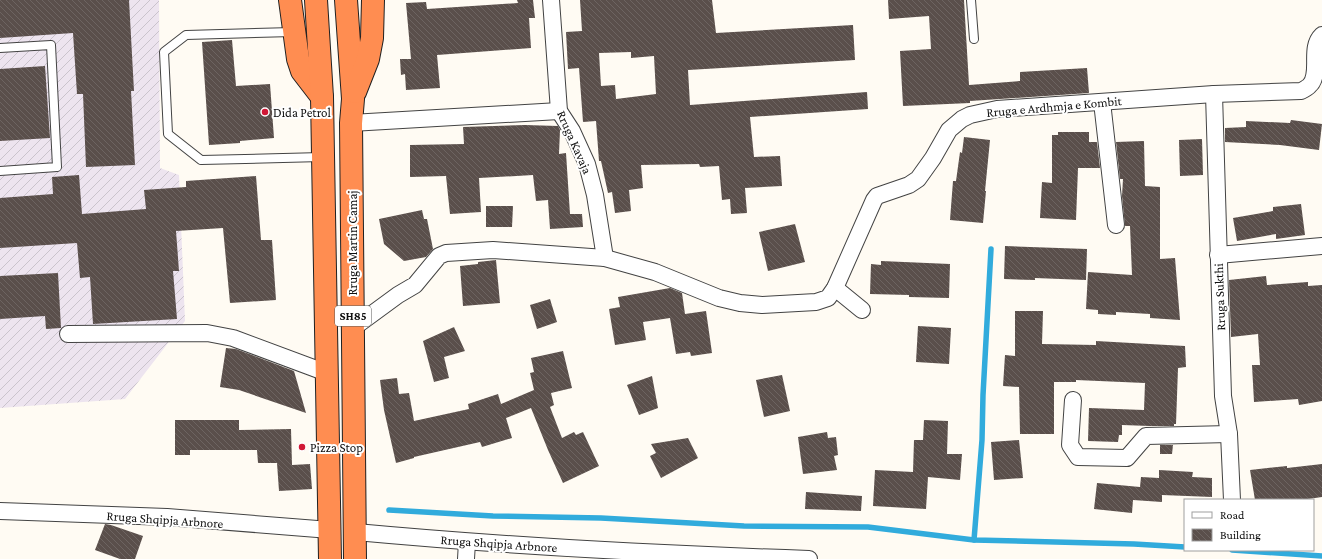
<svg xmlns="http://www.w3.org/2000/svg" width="1322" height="559" font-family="'Crimson Pro',serif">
<defs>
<pattern id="industrial-furrows" width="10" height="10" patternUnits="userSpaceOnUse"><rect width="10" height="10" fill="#ede4ef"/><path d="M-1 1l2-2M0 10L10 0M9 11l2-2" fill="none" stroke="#cac3cc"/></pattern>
<pattern id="building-back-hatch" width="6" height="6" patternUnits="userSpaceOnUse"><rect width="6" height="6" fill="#5a4f4b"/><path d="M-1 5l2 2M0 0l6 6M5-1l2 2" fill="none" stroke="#6d6461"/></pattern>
</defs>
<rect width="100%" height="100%" fill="#fffbf3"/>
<polygon fill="url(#industrial-furrows)" points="0,0 159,0 160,168 179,175 185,321 125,399 0,408"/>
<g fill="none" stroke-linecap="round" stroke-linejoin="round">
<g stroke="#31abdc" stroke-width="5.5">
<polyline points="389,510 493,516 601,518 744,526 868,527 974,540 1134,544 1185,547"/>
<polyline points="974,540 982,440 983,395 991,249"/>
<polyline points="1232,550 1322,556"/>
</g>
</g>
<g fill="url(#building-back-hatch)" fill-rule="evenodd">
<polygon points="0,0 129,0 134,91 131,91 135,165 86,167 83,94 77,94 73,33 0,38"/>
<polygon points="517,0 533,0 535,18 529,18 531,48 437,55 440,88 406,90 405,74 401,75 400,59 411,59 406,3 426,2 427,9 518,3"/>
<path d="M 580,0 L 712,0 L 716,33 L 853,25 L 855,60 L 688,70 L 690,105 L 867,92 L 868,109 L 750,117 L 754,157 L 780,156 L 782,186 L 745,188 L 747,213 L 731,214 L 730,199 L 722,200 L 719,166 L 700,167 L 699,164 L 641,165 L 643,188 L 629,190 L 631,211 L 615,213 L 612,192 L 608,193 L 601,161 L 599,161 L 596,121 L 583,122 L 579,68 L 568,69 L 566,32 L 582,31 ZM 631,52 L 631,58 L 654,56 L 656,94 L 616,99 L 615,85 L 601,86 L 599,53 Z"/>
<polygon points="888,0 964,0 969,85 1020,81 1020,72 1087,68 1089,93 970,101 970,103 903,106 900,51 931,49 929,16 889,19"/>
<polygon points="232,40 236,86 270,84 274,138 240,141 240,143 209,145 202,42"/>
<polygon points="45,66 50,138 0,141 0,69"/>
<polygon points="1291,120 1322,124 1319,150 1280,145 1225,142 1225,128 1246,127 1246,121 1290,123"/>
<polygon points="525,125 558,126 560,130 559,154 566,153 570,214 582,214 583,227 550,229 548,200 536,201 533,175 479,178 481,212 450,214 446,176 410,177 410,145 464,144 463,127"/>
<polygon points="1058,132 1089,132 1089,142 1097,142 1100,168 1078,168 1076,220 1040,218 1042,182 1052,183 1052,135 1058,135"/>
<polygon points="964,137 990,140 985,191 986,191 983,223 950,220 953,181 956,181 960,152 962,153"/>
<polygon points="1202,139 1203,175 1180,176 1179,140"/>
<polygon points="1144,141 1145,186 1160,187 1160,259 1175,258 1180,320 1150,318 1150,314 1116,312 1116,315 1098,314 1098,310 1086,309 1088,272 1132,275 1130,226 1125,226 1122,196 1123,179 1120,179 1116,142"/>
<polygon points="79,175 82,214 146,209 144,190 186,187 186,181 256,176 261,240 272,240 276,300 230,303 223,228 176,231 179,271 173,271 177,319 93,324 90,277 80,278 77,243 0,248 0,198 53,194 52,177"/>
<polygon points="1301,204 1305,235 1276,239 1276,234 1237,241 1233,218 1273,211 1273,207"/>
<polygon points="486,206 513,206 512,227 486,227"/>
<polygon points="422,210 424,219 427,219 433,249 426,257 404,261 384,244 379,219"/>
<polygon points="795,224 805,262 768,271 759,232"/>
<polygon points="1005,246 1087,249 1086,280 1035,278 1035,280 1004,279"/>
<polygon points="496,260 500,303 463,306 460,266 478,264 478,262"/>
<polygon points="881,261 950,264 949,298 909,297 909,295 870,294 871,264 881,265"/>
<polygon points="58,273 61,328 46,329 45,316 0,319 0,276"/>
<polygon points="1266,276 1267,285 1308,282 1308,286 1322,285 1322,401 1299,405 1298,399 1254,402 1252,365 1260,365 1258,334 1231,337 1229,280"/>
<polygon points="670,288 682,293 685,314 706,311 712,353 691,356 690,352 676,354 670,318 643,322 646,340 615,345 609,309 620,307 618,297"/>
<polygon points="550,299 557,322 537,329 530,305"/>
<polygon points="1015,311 1043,311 1042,344 1096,345 1096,341 1185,346 1186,367 1178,368 1176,424 1174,424 1174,426 1150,426 1122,425 1122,435 1119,435 1118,442 1088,441 1089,408 1144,410 1145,383 1076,380 1076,382 1054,382 1054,434 1020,434 1019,387 1003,386 1005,355 1015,356"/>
<polygon points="918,326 951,328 949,364 916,362"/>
<polygon points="454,327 465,351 444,357 449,378 434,382 423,341"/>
<polygon points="226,348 236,349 294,371 306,413 239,390 220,387"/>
<polygon points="563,351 572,388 551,393 554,405 550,407 562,438 574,432 576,435 583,432 599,466 563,483 548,450 531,408 506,418 512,438 482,447 480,442 414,457 414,458 396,463 384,410 380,380 397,378 399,394 409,393 414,421 469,409 468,404 498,394 501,404 534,390 530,373 534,372 531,358"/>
<polygon points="782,375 790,411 764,417 756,380"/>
<polygon points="652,376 658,408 639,415 627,385"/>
<polygon points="175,420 239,420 239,430 291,429 292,465 310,464 312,489 279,491 277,463 258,463 257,450 190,450 190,455 175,455"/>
<polygon points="924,420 948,421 947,454 962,454 960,480 928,477 926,509 873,506 875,470 913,472 914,440 923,440"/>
<polygon points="827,432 828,438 836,437 838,455 834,456 837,470 803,474 798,437"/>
<polygon points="688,438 698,458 661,478 650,456 656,453 651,444"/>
<polygon points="1019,440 1023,478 994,480 991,442"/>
<polygon points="1160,445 1173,445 1172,454 1160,454"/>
<polygon points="1322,464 1322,497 1301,500 1255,500 1250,470 1287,466 1287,468"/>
<polygon points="1159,470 1193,472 1192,477 1212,478 1212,497 1162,495 1162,502 1133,500 1132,513 1094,509 1097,483 1140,487 1141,477 1159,478"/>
<polygon points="806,492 862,496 861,511 805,509"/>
<polygon points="105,524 111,525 143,536 135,559 120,559 95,550"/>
</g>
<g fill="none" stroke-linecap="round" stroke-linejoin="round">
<defs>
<g id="lane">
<polyline points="971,0 974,39"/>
<polyline points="293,32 186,35 164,52 168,134 201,160 322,157"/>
<polyline points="0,48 51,45 57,167 0,171"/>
</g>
<g id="street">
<polyline points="551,0 559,111 572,131 587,164 595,195 605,258"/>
<polyline points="1214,94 1223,396 1229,434 1232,500"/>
<polyline points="1102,102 1116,225"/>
<polyline points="351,123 559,111"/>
<polyline points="1218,255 1322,246"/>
<polyline points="835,288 862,310"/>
<path d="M 353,328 L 398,295 L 415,285 L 439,256 L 446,253 L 493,250 L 605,258 L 655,272 L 719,298 L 740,303 L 762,305 L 816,302 L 828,298 L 835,288 L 874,200 L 877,196 L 909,185 L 918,179 L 933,158 L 949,130 L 962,119 L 970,115 L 997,109 L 1214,94 L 1301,91 C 1303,90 1307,88 1309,86 C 1322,75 1308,48 1322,35"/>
<polyline points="68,334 207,333 233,338 327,373"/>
<polyline points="1073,400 1070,445 1078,457 1127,458 1146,436 1229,434"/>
<polyline points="0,511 167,517 330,530"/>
<path d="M 356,532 C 507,546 658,554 809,559"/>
<polyline points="466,559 467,542"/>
</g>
<g id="highway">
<polyline points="290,0 298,59 302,71 322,97"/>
<polyline points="316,0 322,97 330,559"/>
<polyline points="346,0 353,99 351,123 355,559"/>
<polyline points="355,92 368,59 372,38 373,0"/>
</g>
</defs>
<use href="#lane" stroke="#434343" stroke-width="10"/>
<use href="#street" stroke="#434343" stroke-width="18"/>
<use href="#highway" stroke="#212121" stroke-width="24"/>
<use href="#lane" stroke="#fff" stroke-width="8"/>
<use href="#street" stroke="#fff" stroke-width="16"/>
<use href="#highway" stroke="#ff8d51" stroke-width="22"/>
</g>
<g fill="#d11836" stroke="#fff" stroke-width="1.5">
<circle cx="265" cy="112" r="4"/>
<circle cx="302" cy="447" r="4"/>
</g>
<g text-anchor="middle" stroke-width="4" stroke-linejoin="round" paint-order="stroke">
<rect fill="#fff" stroke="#585858" stroke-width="1" x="335" y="306" width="36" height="20" rx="3"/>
<g font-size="12" font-weight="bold" fill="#101010">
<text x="353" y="320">SH85</text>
</g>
<g font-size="13" fill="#101010" stroke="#fff">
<text transform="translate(1054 106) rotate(-5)" y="5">Rruga e Ardhmja e Kombit</text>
<text transform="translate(575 142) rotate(66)" y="5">Rruga Kavaja</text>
<text transform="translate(352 243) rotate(-90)" y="5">Rruga Martin Camaj</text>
<text transform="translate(1219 297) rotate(-92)" y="5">Rruga Sukthi</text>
<text transform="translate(165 519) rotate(4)" y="5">Rruga Shqipja Arbnore</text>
<text transform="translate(499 543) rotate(4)" y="5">Rruga Shqipja Arbnore</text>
</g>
<g font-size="13" fill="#101010" stroke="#fff" text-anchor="start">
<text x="273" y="117">Dida Petrol</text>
<text x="310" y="452">Pizza Stop</text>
</g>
</g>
<rect x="1184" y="499" width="130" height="52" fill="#ffffff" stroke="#9f9f9f"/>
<rect x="1192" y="512" width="20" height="6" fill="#ffffff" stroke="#9f9f9f"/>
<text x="1220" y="519" font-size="12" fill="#101010">Road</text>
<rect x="1192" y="529" width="20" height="12" fill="url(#building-back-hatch)" stroke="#9f9f9f"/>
<text x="1220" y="539" font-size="12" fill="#101010">Building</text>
</svg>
